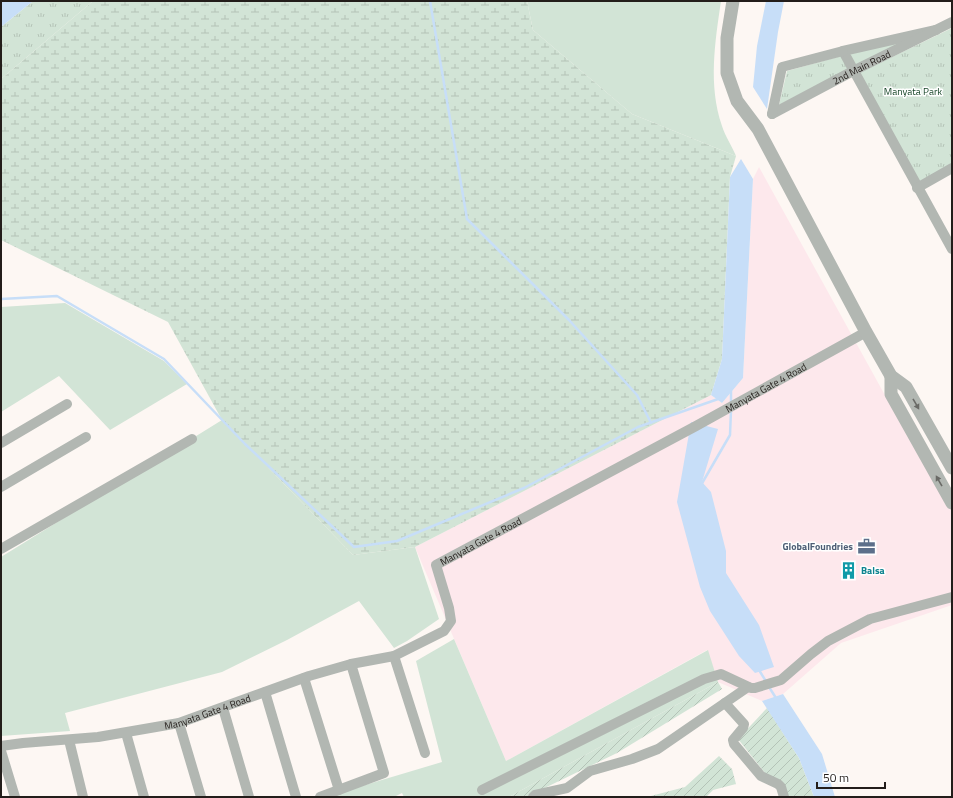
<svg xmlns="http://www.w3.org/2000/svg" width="953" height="798" font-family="'Titillium Web',sans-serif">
<defs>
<pattern id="wetland-marsh" width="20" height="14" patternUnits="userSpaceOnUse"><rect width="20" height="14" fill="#d2e4d6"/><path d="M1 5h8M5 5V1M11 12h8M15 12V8" fill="none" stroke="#b4c3b7"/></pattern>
<pattern id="park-tufts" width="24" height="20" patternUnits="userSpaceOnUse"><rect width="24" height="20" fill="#d2e4d6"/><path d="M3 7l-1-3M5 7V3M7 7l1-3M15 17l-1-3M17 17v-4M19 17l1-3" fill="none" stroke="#b4c3b7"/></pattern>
<pattern id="garden-furrows" width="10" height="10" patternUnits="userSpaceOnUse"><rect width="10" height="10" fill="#d2e4d6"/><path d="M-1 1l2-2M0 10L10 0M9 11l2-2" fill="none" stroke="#b4c3b7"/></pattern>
</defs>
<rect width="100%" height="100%" fill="#fdf7f3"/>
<polygon fill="#fde8ec" points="759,167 913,446 952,489 952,605 841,643 783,694 762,701 718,682 707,650 506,761 415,547 711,395 722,403 743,378 753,179"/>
<g fill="#d2e4d6">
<path d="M 527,1 L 721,1 C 715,42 708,85 722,126 C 725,136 732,146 736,156 L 632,114 L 533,30 Z"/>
<polygon points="923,35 855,68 847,53"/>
<polygon points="65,303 164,361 187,384 110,430 59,376 1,412 1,307"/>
<polygon points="222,420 353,555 415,547 439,619 407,641 394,648 359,601 287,640 222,672 65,713 70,731 1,736 1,557"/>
<polygon points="454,639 506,761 708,650 718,682 509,797 404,797 402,793 394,797 336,797 335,794 442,762 416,661"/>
</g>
<polygon fill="url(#wetland-marsh)" points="93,1 527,1 533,30 632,114 736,156 730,177 722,359 711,395 415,547 353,555 222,420 168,322 1,240 1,79"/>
<g fill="url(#park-tufts)">
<polygon points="33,1 93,1 1,79 1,27"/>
<polygon points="952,28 952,164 920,183 859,73"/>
<polygon points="841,56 848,69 779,105 787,71"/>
</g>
<g fill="url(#garden-furrows)">
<polygon points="718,682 722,689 617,753 526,797 509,797"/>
<polygon points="767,708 799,758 814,797 787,797 765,773 738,739"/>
<polygon points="719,756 732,769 736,784 713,790 706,797 647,797 685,787"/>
</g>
<g fill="#c7def8">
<polygon points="1,1 33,1 1,27"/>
<polygon points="766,1 784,1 778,32 767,109 753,87 757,46"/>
<polygon points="741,159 753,179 743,378 722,403 711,395 722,359 730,177"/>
<polygon points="691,422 718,429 702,482 711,492 726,551 726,573 759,625 774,667 755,673 739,656 710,611 700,587 677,502"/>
<polygon points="783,694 822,754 835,797 814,797 799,758 762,701"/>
</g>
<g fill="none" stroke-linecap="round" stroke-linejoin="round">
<g stroke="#c7def8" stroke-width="2.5">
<polyline points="430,1 467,219 569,320 637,395 651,423"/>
<polyline points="1,299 57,296 164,359 245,444 354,547 397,541 524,488 638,427 721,398"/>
<polyline points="731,403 731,390"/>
<polyline points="701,485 730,435 731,410"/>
<polyline points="759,670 767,683"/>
<polyline points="769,687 776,698"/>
</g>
<g stroke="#b2b7b2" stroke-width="10">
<polyline points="936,30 843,51 952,249"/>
<path id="s1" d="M 772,114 L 853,71 L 952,22"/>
<polyline points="772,114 782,67 843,51"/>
<polyline points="917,188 952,168"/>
<polyline points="1,443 67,404"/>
<polyline points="1,487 86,437"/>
<polyline points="1,549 192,439"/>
<polyline points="394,656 425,753"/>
<polyline points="304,678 339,790"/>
<polyline points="265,692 296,797"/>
<polyline points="725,703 744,724 743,728 733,740 734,744 761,776 778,784 781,787 784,797"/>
<polyline points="223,708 249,797"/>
<polyline points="179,723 201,797"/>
<polyline points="126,733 144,797"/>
<polyline points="69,740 83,797"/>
<path id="s2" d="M 1,746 L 23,743 L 98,737 L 179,723 L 309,676 L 351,664 L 394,656 L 444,631 L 451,621 L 449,608 L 436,565 L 696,426 L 866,332"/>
<polyline points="1,751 15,797"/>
<polyline points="482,790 704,679 721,674 751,688 755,688 781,680 811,654 828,641 870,619 952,597"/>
<polyline points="320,797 384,773 351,664"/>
<polyline points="533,797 535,795 567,788 590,771 632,759 658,749 748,687"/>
</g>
<g stroke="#b2b7b2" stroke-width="13">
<polyline points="733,1 727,38 727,73 737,101 758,129 866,332 891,376 906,387 952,468"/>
<polyline points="891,376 891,394 952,503"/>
</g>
</g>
<defs><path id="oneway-solid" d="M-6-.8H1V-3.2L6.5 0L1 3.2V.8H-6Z"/></defs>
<g fill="#6a6a66">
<use href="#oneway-solid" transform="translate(916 404) rotate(60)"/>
<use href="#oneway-solid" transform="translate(939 481) rotate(-120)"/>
</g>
<defs>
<symbol id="office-bare" viewBox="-9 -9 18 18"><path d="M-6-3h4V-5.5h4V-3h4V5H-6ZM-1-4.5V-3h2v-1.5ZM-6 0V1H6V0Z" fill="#5c6f8a" stroke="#fff" stroke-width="2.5" paint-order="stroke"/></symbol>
<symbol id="building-bare" viewBox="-9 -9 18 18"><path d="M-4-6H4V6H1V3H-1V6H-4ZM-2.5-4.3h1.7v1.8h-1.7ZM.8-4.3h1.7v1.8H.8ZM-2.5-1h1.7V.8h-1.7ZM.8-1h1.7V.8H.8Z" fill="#0f9aa8" stroke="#fff" stroke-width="2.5" paint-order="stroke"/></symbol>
</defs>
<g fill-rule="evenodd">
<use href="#office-bare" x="854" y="534" width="25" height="25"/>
<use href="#building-bare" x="836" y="558" width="25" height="25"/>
</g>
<g text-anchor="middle" stroke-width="3" stroke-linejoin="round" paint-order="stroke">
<g font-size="10" fill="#231d1a" stroke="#fff">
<text dy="4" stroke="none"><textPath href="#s1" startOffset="101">2nd Main Road</textPath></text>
<text dy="4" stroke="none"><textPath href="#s2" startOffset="906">Manyata Gate 4 Road</textPath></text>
<text dy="4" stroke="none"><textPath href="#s2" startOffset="582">Manyata Gate 4 Road</textPath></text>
<text dy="4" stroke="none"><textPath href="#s2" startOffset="210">Manyata Gate 4 Road</textPath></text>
</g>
<g font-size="10" fill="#144325" stroke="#fff">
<text x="913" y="95">Manyata Park</text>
</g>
<g font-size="10" font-weight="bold" fill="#4e5e75" stroke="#fff" text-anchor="end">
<text x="853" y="550">GlobalFoundries</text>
</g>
<g font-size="10" font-weight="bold" fill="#0d838f" stroke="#fff" text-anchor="start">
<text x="861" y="574">Balsa</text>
</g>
</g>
<rect width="953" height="798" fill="none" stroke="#231d1a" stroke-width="4"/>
<path d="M817 782v6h68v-6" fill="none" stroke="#231d1a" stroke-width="2"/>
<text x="823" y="782" font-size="12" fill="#231d1a" stroke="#ffffff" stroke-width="3" paint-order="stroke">50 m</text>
</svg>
